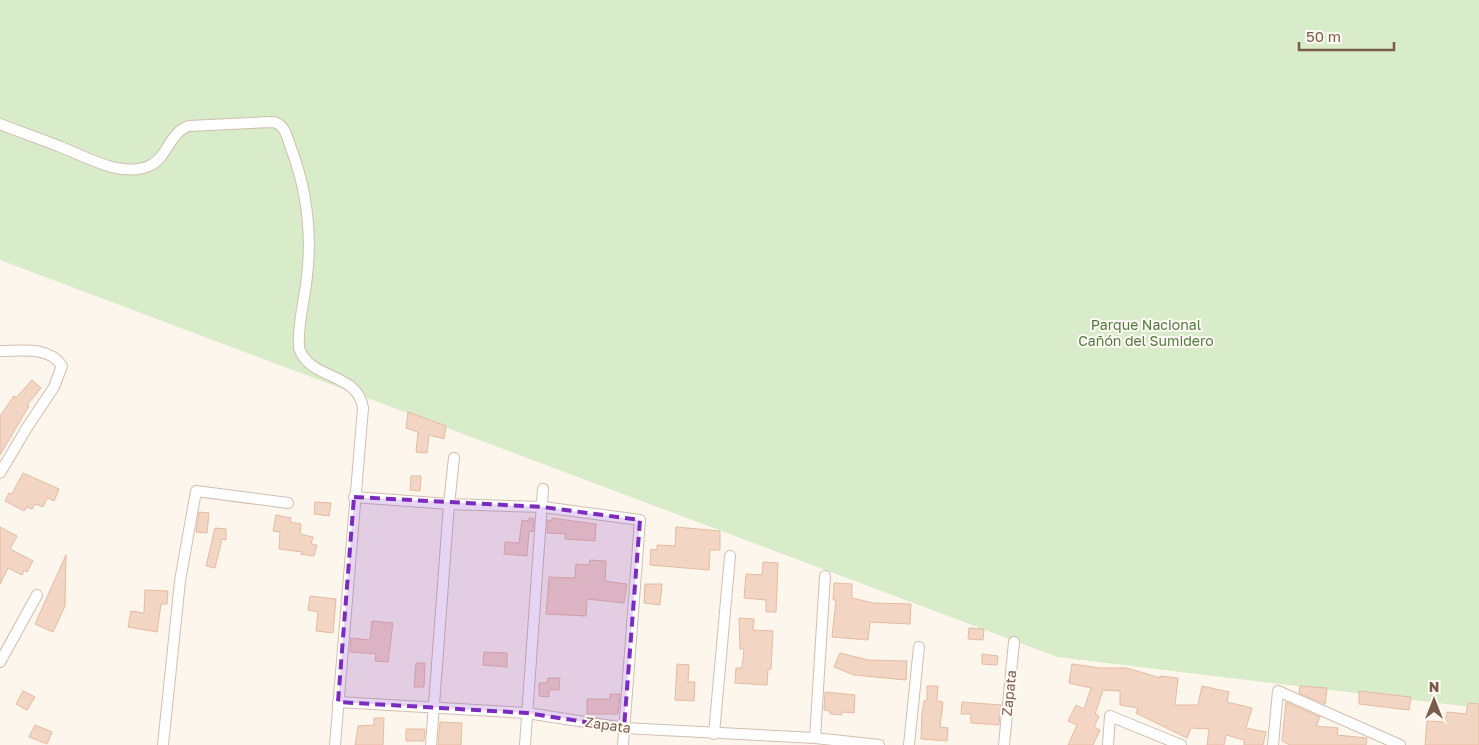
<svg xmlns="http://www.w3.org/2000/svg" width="1479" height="745" font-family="'Golos Text',sans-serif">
<rect width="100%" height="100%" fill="#fdf6ec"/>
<polygon fill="#d8ecc9" points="0,0 1479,0 1479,708 1057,657 0,260"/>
<g fill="#f3d5c3" stroke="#e6bba3">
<polygon points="32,380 41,388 27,405 29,406 0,455 0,416 14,396 16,398"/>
<polygon points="408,412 446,426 444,439 429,435 427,453 416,452 418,432 406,428"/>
<polygon points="23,473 59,489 54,501 47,498 43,507 35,504 32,509 27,507 24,511 5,501 9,493 12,494"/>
<polygon points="411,476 421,476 420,491 410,490"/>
<polygon points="315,502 331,503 329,516 314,514"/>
<polygon points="199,512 209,513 207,533 196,532"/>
<polygon points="276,515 291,518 290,522 301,524 300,534 313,537 311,544 317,545 314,556 301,554 302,552 279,549 280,532 273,531"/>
<polygon points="529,518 534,519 533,532 529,531 527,556 504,554 505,542 519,543 522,520 529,521"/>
<polygon points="552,518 596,524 595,541 565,539 566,534 547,533 548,520 552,521"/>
<polygon points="0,527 17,536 10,549 33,561 27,572 24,570 22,575 8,568 0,584"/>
<polygon points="676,527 720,531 720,550 710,550 709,570 650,565 651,549 657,550 657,545 675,546"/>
<polygon points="215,528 226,529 226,540 222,539 215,568 206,566"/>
<polygon points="66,555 65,606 53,632 35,624"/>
<polygon points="590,560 606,561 605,581 627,584 624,603 587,599 586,616 546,614 549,577 575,578 576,564 589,565"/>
<polygon points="763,562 778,563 776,612 766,612 766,600 744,598 746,574 762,575"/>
<polygon points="834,583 852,584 852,598 873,603 911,604 910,624 870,622 868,640 832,637 836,600 833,600"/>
<polygon points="645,584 662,584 660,605 644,603"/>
<polygon points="145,590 168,591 167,604 161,604 157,632 128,627 131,611 144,613"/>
<polygon points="310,596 336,599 333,633 316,631 318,612 308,610"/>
<polygon points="739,618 754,619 753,630 773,631 771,669 768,669 767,685 735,683 736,668 742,668 744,649 740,649"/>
<polygon points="372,621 393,623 388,662 375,661 376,654 350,652 351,638 370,640"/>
<polygon points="969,628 984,629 983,640 968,639"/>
<polygon points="484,652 507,653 507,667 483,665"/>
<polygon points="840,653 868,660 907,661 906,680 854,675 834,667"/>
<polygon points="982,654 998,656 997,665 982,664"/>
<polygon points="416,663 425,663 424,687 414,687"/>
<polygon points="677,664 689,665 688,682 695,682 694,701 675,700"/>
<polygon points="1072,664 1100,668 1127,668 1160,678 1160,676 1178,678 1175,705 1198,705 1202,686 1229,692 1227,702 1252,708 1246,728 1266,732 1263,745 1244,745 1244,740 1226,735 1224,745 1207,745 1209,729 1191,728 1187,738 1136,713 1138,708 1120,705 1120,691 1103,690 1095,714 1099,716 1094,727 1100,730 1093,745 1068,745 1077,725 1068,721 1076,705 1084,709 1091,688 1069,683"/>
<polygon points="548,678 560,678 559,690 549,690 549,697 539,696 539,683 547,683"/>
<polygon points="927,686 938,686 937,701 943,702 940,727 948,728 947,741 921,739 922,713 924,701 927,700"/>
<polygon points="1300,686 1327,688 1325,704 1299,693"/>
<polygon points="23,691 35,697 27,710 16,704"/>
<polygon points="1359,691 1411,697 1409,710 1359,704"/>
<polygon points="825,692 855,695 854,713 842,712 842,715 830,714 830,711 824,710"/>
<polygon points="610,694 620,694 618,714 587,714 587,699 610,699"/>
<polygon points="962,702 1001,705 999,725 971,723 971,714 961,714"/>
<polygon points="1286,702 1320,717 1316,726 1338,728 1337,735 1367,738 1366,745 1290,745 1282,741"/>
<polygon points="1468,703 1479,704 1479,745 1425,745 1427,721 1445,722 1447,712 1466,714"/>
<polygon points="374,718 384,718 383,745 355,745 358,726 374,725"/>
<polygon points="440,722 462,723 461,745 438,745"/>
<polygon points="35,725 52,732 47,744 29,737"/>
<polygon points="406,729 425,729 424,741 406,741"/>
</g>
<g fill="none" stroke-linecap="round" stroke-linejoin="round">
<defs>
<g id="street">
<path d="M 0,124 C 20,132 41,139 61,147 C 87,157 121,178 149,166 C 168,158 169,132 189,126 L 272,122 C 285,123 287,137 291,148 C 306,188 312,233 307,276 C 305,299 297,325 299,348 C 309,380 358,372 363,408 L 335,745"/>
<path d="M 0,351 C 21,351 50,346 62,366 L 54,387 L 28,426 L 0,473"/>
<polyline points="354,497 449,504 543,507 640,520 623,745"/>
<polyline points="0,662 37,595"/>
<polyline points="338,702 527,713 624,728 815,738 879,745"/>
<polyline points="714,734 730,556"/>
<polyline points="815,738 825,576"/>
<polyline points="163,745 180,581 196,491 288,503"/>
<polyline points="431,745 449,504 454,458"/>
<polyline points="525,745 543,489"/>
<polyline points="909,745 919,647"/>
<polyline points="1004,745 1014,642"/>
<polyline points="1108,745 1110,716 1181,745"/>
<polyline points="1273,745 1278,691 1400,745"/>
</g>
</defs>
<use href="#street" stroke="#d1beb0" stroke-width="12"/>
<use href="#street" stroke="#fff" stroke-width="10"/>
</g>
<path fill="#7b2cbf" fill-opacity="0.2" stroke="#7b2cbf" stroke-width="4" stroke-dasharray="10 6" stroke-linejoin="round" d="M 354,497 L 543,507 L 640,520 L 624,728 L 527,713 L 338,702 Z"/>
<g text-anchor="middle" stroke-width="4" stroke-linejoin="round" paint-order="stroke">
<g font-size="14" fill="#537a41" stroke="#fffaf3">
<text x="1146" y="330">Parque Nacional<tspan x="1146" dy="16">Cañón del Sumidero</tspan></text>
</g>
<g font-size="14" fill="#7a5c4d" stroke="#fffaf3">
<text transform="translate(1009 693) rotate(-84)" y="5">Zapata</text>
<text transform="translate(608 725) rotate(8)" y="5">Zapata</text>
</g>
</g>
<g transform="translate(1434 700)" stroke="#fffaf3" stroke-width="4" paint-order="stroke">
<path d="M0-4L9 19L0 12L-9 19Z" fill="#7a5c4d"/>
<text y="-8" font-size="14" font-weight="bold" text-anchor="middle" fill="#7a5c4d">N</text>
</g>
<path d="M1299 42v8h95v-8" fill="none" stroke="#7a5c4d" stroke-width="2.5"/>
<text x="1306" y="42" font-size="15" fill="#7a5c4d" stroke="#fffaf3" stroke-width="4" paint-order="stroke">50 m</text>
</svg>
